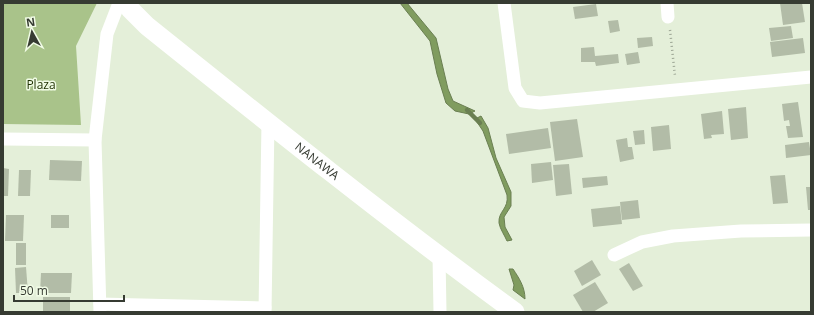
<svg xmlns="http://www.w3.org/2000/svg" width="814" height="315" font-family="'Open Sans',sans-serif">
<rect width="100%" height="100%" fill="#e4efd9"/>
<polygon fill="#a9c38a" points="3,3 97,3 76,46 81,125 3,124"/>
<g fill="#809c5f" stroke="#6a7f52">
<polygon points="400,3 407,3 436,38 448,89 453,101 475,111 469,114 455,111 446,103 437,74 430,41"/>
<path d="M 481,116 L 488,128 L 496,158 L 511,192 L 511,206 L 504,217 L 505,227 L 512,240 L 507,241 C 505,236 500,229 499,223 C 498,211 509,209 507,195 L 483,131 L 475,119 Z"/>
<path d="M 509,269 L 513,269 C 519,278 525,287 525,299 L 513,290 L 514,285 Z"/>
</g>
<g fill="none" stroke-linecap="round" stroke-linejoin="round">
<polyline stroke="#6a7f52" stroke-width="4.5" points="467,110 480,123"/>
</g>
<g fill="#b2bca7">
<polygon points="780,3 802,3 805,22 783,25"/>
<polygon points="596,4 598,16 575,19 573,7"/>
<polygon points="618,20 620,31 610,33 608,21"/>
<polygon points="791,26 793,38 771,41 769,28"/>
<polygon points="652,37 653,46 638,48 637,38"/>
<polygon points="803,38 805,53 772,57 770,42"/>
<polygon points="594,47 595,56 618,54 619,63 596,66 595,62 581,62 581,48"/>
<polygon points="638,52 640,63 627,65 625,54"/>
<polygon points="798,102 803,137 788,138 786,126 790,126 789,120 784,121 782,104"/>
<polygon points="746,107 748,138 731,140 728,109"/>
<polygon points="722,111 724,134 711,135 712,138 704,139 701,114"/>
<polygon points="577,119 583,157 555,161 550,122"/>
<polygon points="669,125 671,149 653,151 651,127"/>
<polygon points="548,128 551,148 509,154 506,134"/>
<polygon points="644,130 645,144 635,145 633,131"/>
<polygon points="627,138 628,147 632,147 634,159 620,162 616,140"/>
<polygon points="809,142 811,155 786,158 785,145"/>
<polygon points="50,160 82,161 81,181 49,180"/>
<polygon points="551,162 553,180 532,183 531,164"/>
<polygon points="569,164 572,194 556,196 553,165"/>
<polygon points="3,168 9,169 8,196 3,196"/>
<polygon points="19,170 31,170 30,196 18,196"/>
<polygon points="785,175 788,203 773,204 770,176"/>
<polygon points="607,176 608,185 583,188 582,178"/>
<polygon points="806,187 811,187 811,210 808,210"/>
<polygon points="638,200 640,218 622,220 620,202"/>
<polygon points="620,206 622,224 593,227 591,209"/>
<polygon points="6,215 24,215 23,241 5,241"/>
<rect x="51" y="215" width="18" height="13"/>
<rect x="16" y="243" width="10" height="22"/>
<polygon points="592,260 601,275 582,286 574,271"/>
<polygon points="629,263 643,286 633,291 619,269"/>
<polygon points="26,267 28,293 16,293 15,268"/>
<polygon points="41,273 72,273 71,293 40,293"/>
<polygon points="595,282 608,303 593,312 583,312 573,295"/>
<rect x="43" y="297" width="27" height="15"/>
</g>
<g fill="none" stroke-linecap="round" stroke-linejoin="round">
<polyline stroke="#9da695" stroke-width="2.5" stroke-dasharray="1 3" stroke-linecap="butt" points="670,30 675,76"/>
<g stroke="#fff" stroke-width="13">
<polyline points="504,3 515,88 523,101 540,103 811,77"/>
<polyline points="667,3 668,17"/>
<polyline points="3,139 95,140"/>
<polyline points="614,255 642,242 673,236 741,231 811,230"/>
<polyline points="439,256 440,312"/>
<polyline points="100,304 265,308"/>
<polyline points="100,312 95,140 107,34 119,3"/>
<polyline points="265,312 268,122"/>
</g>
<path stroke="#fff" stroke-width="19" id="s1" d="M 127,3 L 130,9 L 147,26 C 268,123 389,220 515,312"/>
</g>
<g text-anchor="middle" stroke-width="3" stroke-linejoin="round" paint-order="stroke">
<g font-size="12" fill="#1e3001" stroke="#f1fce6">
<text x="41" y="89">Plaza</text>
</g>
<g font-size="12" fill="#363b32" stroke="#f1fce6">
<text dy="4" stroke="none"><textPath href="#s1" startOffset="248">NANAWA</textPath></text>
</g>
</g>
<rect width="814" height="315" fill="none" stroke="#363b32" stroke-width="8"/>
<g transform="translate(32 32) rotate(352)" stroke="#f1fce6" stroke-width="3" paint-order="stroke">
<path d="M0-3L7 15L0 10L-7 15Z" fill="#363b32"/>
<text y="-6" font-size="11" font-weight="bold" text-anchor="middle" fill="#363b32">N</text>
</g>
<path d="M14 295v6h110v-6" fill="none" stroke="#363b32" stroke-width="2"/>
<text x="20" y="295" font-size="12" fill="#363b32" stroke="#f1fce6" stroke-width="3" paint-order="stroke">50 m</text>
</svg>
